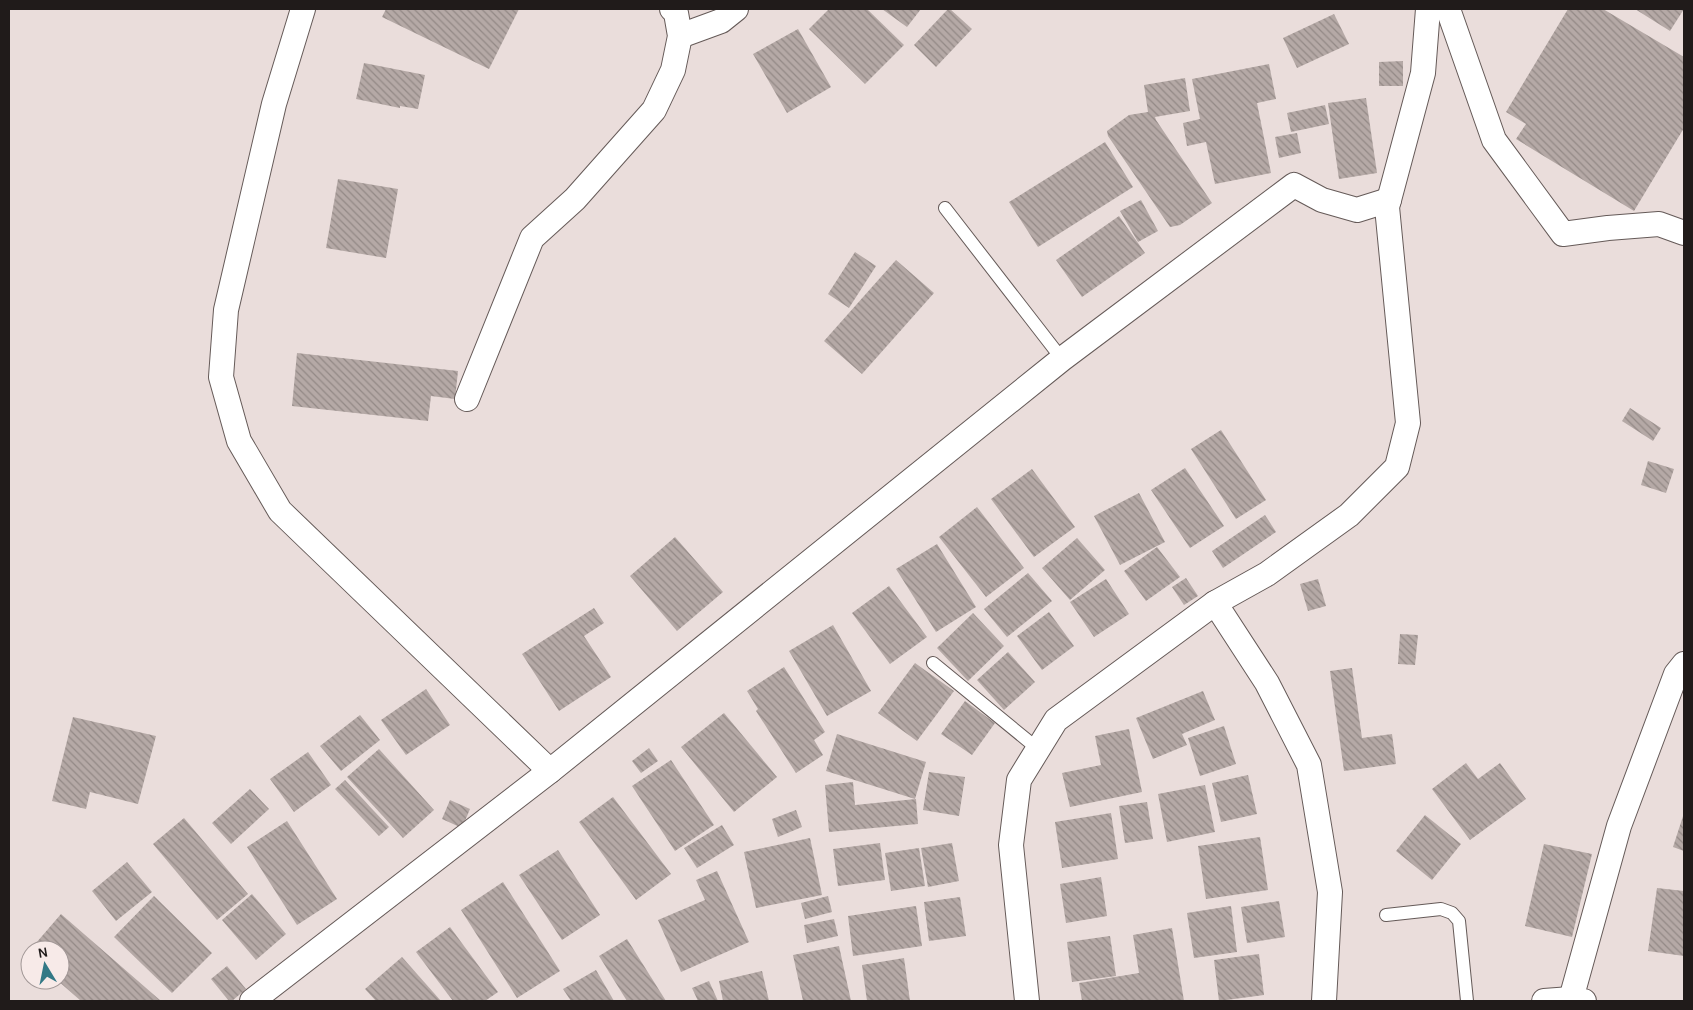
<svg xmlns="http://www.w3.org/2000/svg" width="1693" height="1010" font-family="Karla,sans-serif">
<defs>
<pattern id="building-back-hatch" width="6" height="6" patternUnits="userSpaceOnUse" patternTransform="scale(1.25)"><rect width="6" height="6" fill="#b5a9a6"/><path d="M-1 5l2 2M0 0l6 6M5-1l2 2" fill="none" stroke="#938986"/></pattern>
</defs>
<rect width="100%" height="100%" fill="#eadddb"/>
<g fill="url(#building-back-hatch)">
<polygon points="386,9 519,9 489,69 382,17"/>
<polygon points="829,9 867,9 904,45 865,84 809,29"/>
<polygon points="882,9 921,9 907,27"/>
<polygon points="948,9 950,9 972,29 936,67 914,45"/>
<polygon points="1568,9 1603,9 1684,57 1684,128 1634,211 1516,139 1526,124 1506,112"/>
<polygon points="1635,9 1684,9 1670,31"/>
<polygon points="1334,14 1349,44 1297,68 1283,38"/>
<polygon points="798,29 831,87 787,113 753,54"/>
<polygon points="1403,61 1403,86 1379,86 1379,62"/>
<polygon points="364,63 425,75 418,109 400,106 400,108 356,99"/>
<polygon points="1269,64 1276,99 1257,103 1271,173 1215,184 1206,142 1187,146 1183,123 1200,119 1192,79"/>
<polygon points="1185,78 1190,111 1155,117 1156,120 1212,203 1180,225 1170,227 1108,136 1107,131 1129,115 1148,112 1144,85"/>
<polygon points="1366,98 1377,173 1339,179 1328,103"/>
<polygon points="1325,105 1329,124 1291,132 1287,113"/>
<polygon points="1297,133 1301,153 1279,158 1275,137"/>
<polygon points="1105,142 1133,187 1038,247 1009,202"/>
<polygon points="338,179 398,189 386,258 326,248"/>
<polygon points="1141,200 1158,231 1138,242 1120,211"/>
<polygon points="1119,216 1145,253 1082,297 1056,260"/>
<polygon points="855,252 876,266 849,308 828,294"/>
<polygon points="896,260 934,293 862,374 824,341"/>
<polygon points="297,353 458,371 455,399 431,396 428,421 292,406"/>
<polygon points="1630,408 1661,428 1653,441 1622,421"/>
<polygon points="1221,430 1266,500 1236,519 1191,449"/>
<polygon points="1648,461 1674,469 1666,493 1641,485"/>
<polygon points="1185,468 1224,526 1190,548 1151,490"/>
<polygon points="1032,469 1075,527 1034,557 991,499"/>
<polygon points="1139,493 1165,542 1120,565 1094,516"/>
<polygon points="977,507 1024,568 986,597 939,537"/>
<polygon points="1265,515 1276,532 1223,568 1212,551"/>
<polygon points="675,537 723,592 677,631 630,576"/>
<polygon points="1077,538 1105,570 1070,600 1042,568"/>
<polygon points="937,544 976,607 936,632 896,569"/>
<polygon points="1157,547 1180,577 1146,601 1124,571"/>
<polygon points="1028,573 1052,601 1007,637 984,609"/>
<polygon points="1186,578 1198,596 1184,605 1172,587"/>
<polygon points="1106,579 1129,614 1094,637 1070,602"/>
<polygon points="1318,579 1326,606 1308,611 1300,584"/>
<polygon points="889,586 927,637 890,664 852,613"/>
<polygon points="594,608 604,623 584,636 611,677 559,711 522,654"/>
<polygon points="1049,612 1074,646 1042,670 1017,636"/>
<polygon points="973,613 1004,646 968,681 937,648"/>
<polygon points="833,625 871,691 827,716 789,651"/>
<polygon points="1400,634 1418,635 1415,665 1398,664"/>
<polygon points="1008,652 1035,682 1004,710 977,680"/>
<polygon points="915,663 954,691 917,741 878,713"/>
<polygon points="784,667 825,732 814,740 823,755 796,773 756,711 758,709 747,691"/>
<polygon points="1352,668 1362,738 1392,734 1396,764 1344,771 1330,671"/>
<polygon points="426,689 450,725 406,755 381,720"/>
<polygon points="1203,691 1215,720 1182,734 1187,745 1153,759 1136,718"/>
<polygon points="965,701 995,723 972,755 941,734"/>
<polygon points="724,713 777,777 734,812 681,747"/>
<polygon points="360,715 380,740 341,771 320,746"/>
<polygon points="73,717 156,736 138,804 90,792 86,809 52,801"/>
<polygon points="1224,726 1236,764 1200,776 1188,738"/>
<polygon points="1129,729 1142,792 1070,807 1062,773 1101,765 1095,736"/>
<polygon points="837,734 926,762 915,799 826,771"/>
<polygon points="649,748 658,761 641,773 632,761"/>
<polygon points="379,749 434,810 403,838 347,777"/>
<polygon points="308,752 331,785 294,812 270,779"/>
<polygon points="671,760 714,825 675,851 632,786"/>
<polygon points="1466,763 1478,779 1500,763 1526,799 1470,840 1432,789"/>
<polygon points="929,772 965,777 959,816 923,810"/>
<polygon points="1248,775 1257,814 1221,822 1212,783"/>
<polygon points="345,780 389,827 379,836 335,789"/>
<polygon points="853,782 855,805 916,799 918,824 829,832 825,785"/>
<polygon points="1205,785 1215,832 1167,842 1158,794"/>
<polygon points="250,789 269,809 231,844 212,823"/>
<polygon points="613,797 671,874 636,900 579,822"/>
<polygon points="450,800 470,809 462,828 442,819"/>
<polygon points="1147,802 1153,839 1125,843 1119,806"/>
<polygon points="796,810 802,827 778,837 772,819"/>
<polygon points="1111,813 1118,859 1062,868 1055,822"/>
<polygon points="1684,813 1684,851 1673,847"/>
<polygon points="1425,815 1461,844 1432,880 1396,851"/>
<polygon points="184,818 248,894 217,920 153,844"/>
<polygon points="287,821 337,899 297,925 247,847"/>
<polygon points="722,825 734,845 697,868 684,848"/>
<polygon points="1260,837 1268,890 1206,899 1198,846"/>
<polygon points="810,838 822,895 756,908 744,852"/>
<polygon points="880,843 885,880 838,886 833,849"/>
<polygon points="952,843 959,881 928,887 921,848"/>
<polygon points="1544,844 1592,854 1572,937 1525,926"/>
<polygon points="919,848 925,886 891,891 885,853"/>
<polygon points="558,850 600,915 562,940 519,875"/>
<polygon points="127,862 152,892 116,921 92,891"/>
<polygon points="717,871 749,942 681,972 658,920 705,900 696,880"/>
<polygon points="1101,877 1107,916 1066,923 1060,884"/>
<polygon points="503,882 560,971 517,998 461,910"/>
<polygon points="1657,888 1684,891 1684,956 1648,951"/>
<polygon points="252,894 286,934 256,960 222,920"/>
<polygon points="154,896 212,953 172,993 114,937"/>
<polygon points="828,896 832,912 805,919 801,903"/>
<polygon points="960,897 966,936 929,941 924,902"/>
<polygon points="1279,901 1285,937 1247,943 1241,907"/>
<polygon points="916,906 922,946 853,956 848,916"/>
<polygon points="1231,906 1237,952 1194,958 1187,913"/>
<polygon points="61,914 161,1001 81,1001 57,980 60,980 60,950 30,950"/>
<polygon points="834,919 838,936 807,943 804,925"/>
<polygon points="450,927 498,992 485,1001 453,1001 416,952"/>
<polygon points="1172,928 1184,1001 1082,1001 1079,983 1139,973 1133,935"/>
<polygon points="1110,936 1116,976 1072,982 1067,942"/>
<polygon points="627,939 666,1001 627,1001 599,956"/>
<polygon points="839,946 851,1001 803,1001 793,955"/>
<polygon points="1259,954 1264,995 1219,1001 1214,960"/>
<polygon points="402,957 441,1001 376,1001 365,989"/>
<polygon points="904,958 910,1001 867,1001 862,965"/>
<polygon points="227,966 246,989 232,1001 229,1001 211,979"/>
<polygon points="596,970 614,1001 571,1001 563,989"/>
<polygon points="762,971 769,1001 723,1001 719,981"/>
<polygon points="709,981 718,1001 698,1001 692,988"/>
</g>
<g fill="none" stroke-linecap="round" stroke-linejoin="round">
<defs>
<g id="service">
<polyline points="945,208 1062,359"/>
<polyline points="933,663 1038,749"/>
<polyline points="1386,915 1441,909 1452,913 1459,921 1467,1001"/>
</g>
<g id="minor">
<polyline points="303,9 274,104 226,310 221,377 239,441 280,511 550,771"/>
<polyline points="1448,9 1494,140 1563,234 1608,228 1659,224 1684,233"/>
<polyline points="680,36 721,21 736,9"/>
<polyline points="1389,200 1423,73 1428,9"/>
<polyline points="467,399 532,238 575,199 654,110 673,70 680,36 676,13 672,9"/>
<polyline points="1215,603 1267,683 1309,765 1330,892 1324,1001"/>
<polyline points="1571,999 1619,826 1676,674 1684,664"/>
<polyline points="252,1001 550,771 1062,359 1294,185 1322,200 1357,210 1389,200 1387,207 1408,423 1397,467 1349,515 1267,574 1215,603 1056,720 1019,780 1011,845 1027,1001"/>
<polyline points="1544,1001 1571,999 1584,1001"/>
</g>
</defs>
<use href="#service" stroke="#655a58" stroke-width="14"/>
<use href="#minor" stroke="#655a58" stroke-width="26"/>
<use href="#service" stroke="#fff" stroke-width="12"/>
<use href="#minor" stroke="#fff" stroke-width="24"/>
</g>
<rect width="1693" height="1010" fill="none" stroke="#201b1a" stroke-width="20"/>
<g transform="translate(45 965) rotate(350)"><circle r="24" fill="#f7eae8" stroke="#a19796"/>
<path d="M0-4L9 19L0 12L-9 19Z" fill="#327885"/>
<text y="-8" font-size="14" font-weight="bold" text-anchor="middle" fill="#201b1a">N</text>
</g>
</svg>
